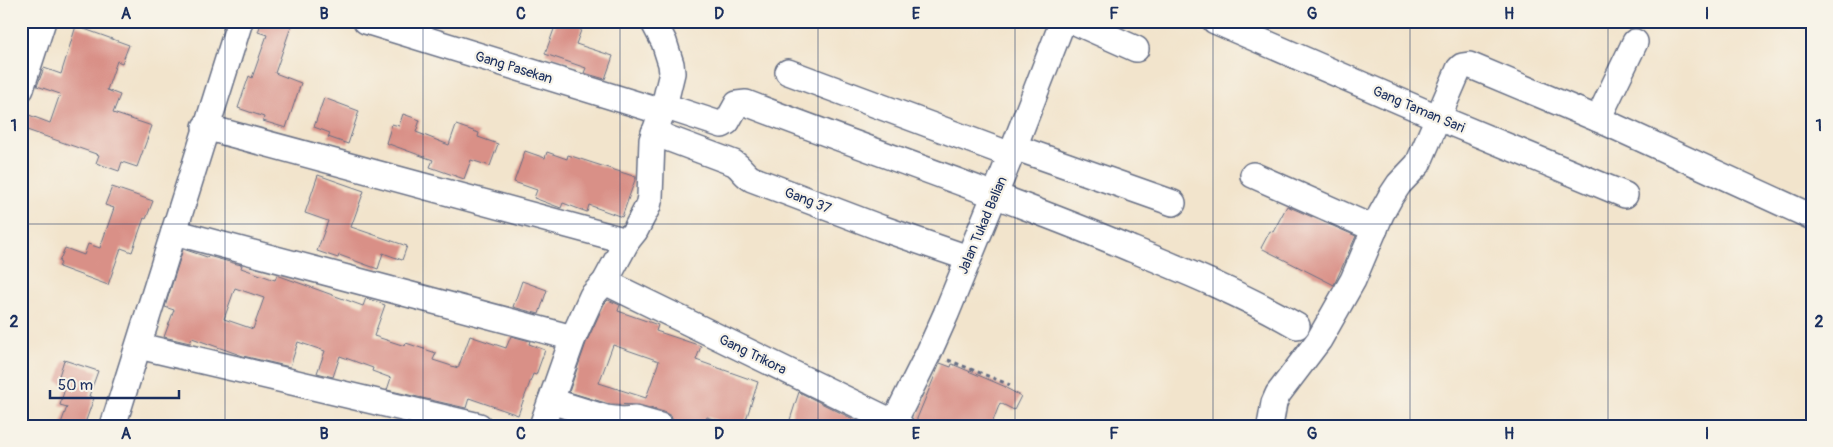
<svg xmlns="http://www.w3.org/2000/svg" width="1833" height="447" font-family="Pangolin,sans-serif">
<rect width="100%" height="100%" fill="#f7f3e8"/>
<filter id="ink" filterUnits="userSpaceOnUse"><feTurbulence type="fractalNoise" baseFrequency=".02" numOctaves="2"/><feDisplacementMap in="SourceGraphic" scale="10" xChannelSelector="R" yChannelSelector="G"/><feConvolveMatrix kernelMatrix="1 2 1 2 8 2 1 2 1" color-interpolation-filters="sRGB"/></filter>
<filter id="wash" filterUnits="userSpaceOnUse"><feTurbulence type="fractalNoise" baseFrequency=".0096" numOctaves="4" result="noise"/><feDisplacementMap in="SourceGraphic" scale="20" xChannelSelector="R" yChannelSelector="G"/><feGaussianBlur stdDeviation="1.12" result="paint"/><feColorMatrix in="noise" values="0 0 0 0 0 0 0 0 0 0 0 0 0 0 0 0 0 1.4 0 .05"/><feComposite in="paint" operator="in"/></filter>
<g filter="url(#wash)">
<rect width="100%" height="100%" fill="#f2e4cc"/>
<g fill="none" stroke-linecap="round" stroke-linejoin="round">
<polyline stroke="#71b5e7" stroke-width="5" points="1811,426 1812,424"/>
</g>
<g id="blocks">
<g fill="#d99087" fill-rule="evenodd">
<polygon points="262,21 293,21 275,73 301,83 286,128 263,121 264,117 238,108 249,76 252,78 267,35 258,32"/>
<polygon points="557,21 571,21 583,25 576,44 613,56 605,79 584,73 586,68 545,54"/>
<polygon points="76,26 129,45 122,63 117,61 107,90 120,95 113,113 152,126 137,167 122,162 119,171 96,163 99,155 24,129 29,115 50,123 60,94 37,86 44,68 61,74"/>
<polygon points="324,98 359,111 348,144 328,137 330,133 314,127"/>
<polygon points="403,114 420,120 416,132 449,145 456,125 479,133 478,137 498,144 490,166 471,160 464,179 430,167 433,160 386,143 392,124 399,126"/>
<polygon points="525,151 545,158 547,152 567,159 568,155 636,177 622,217 589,205 587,212 563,203 561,208 534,198 537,190 514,182"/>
<polygon points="318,175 364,191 351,227 407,246 402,260 383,253 378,269 339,255 338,258 317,251 328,221 305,213"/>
<polygon points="112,187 153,201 146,219 144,218 132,252 121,248 108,285 59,267 61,263 59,262 65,248 84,255 88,244 100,248 114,208 105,205"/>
<polygon points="1287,206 1356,236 1334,285 1261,248 1270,231 1273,232"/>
<path d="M 183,249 L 207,257 L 208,256 L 237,264 L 242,265 L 241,268 L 275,280 L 277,275 L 363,306 L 366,298 L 385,305 L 374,336 L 405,346 L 406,343 L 436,353 L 433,360 L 458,368 L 470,336 L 506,348 L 511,336 L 530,341 L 529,344 L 545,350 L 536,375 L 533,374 L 518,415 L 469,398 L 466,408 L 387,390 L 391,378 L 372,371 L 373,368 L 340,356 L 333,377 L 317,373 L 325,351 L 298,342 L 290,367 L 243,356 L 192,338 L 190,343 L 164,337 L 174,310 L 165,307 ZM 235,288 L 264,298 L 253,329 L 224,319 Z"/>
<polygon points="522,281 547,290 539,314 513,307"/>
<path d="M 608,300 L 620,305 L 618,311 L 658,325 L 656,331 L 701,346 L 696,360 L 758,382 L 744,426 L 733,426 L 707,417 L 704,426 L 677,426 L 674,425 L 671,416 L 664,412 L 639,405 L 609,404 L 569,392 L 586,343 L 604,304 ZM 613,345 L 659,361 L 646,398 L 599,383 Z"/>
<polygon points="64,360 98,371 89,396 94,398 84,426 60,426 67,407 60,405 66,385 57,382"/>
<polygon points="940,363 951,367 952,364 1006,387 1006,388 1021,396 1014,410 1000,403 991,426 927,426 916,421"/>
<polygon points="799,392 867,426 788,426"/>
</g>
</g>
</g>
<g filter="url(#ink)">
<use href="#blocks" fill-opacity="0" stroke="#666e84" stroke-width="1"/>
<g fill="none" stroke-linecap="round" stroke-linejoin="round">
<defs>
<g id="minor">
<polyline points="366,21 662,112"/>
<polyline points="1073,21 1136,49"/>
<polyline points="1215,21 1439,118 1625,195"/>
<polyline points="788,72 1011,155"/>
<polyline points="21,89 43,21"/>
<path d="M 664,106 L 722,125 L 727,122 L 737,104 L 746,103 C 873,152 1003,195 1129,248 C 1185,271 1244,295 1297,326"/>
<polyline points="1598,119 1635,42"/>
<polyline points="205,127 627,241"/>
<path d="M 654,133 L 734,163 C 742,168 744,175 752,179 L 881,228 L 968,258"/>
<polyline points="1014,147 1173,203"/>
<polyline points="1253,175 1375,229"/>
<polyline points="174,232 573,338"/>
<polyline points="605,282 901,426"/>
<polyline points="139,346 479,426"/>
<polyline points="551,401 606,418 622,420 635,419 660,426"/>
<polyline points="113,426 240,21"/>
<polyline points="542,426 573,338 592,296 605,282 627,241 635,231 648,206 650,197 652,140 664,106 672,73 671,64 664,42 653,21"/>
<polyline points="892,426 929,352 946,314 1011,155 1063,21"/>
<polyline points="1270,426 1274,403 1278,394 1319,340 1353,280 1381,214 1391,196 1399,184 1418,164 1459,69 1462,66 1469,65 1598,119 1812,217"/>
</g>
</defs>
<use href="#minor" stroke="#666e84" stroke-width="28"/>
<polyline stroke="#666e84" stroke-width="3" stroke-dasharray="4 4" stroke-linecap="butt" points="948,360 1010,385"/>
<use href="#minor" stroke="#fff" stroke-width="25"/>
</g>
</g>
<path fill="none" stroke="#1b2f5e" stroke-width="1" stroke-opacity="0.55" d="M 225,21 L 225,426M 423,21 L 423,426M 620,21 L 620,426M 818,21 L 818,426M 1015,21 L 1015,426M 1213,21 L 1213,426M 1410,21 L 1410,426M 1608,21 L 1608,426M 21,224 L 1812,224"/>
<g text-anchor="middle" stroke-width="4.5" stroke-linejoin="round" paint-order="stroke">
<g font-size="14" fill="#1b2f5e" stroke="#f7f3e8">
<text transform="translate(514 67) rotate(17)" y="5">Gang Pasekan</text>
<text transform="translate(1419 109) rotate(23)" y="5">Gang Taman Sari</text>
<text transform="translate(808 200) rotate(21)" y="5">Gang 37</text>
<text transform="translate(982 225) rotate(-67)" y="5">Jalan Tukad Balian</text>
<text transform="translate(753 354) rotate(26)" y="5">Gang Trikora</text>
</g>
</g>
<rect width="1833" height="447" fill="none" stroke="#f7f3e8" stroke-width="55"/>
<path d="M50 390v8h129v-8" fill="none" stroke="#1b2f5e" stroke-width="2.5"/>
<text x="58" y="390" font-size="15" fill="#1b2f5e" stroke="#f7f3e8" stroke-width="4" paint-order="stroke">50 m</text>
<rect x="28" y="28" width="1778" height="392" fill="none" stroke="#1b2f5e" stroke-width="2"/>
<g font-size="16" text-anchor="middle" font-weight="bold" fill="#1b2f5e">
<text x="126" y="19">A</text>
<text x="324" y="19">B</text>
<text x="521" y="19">C</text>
<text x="719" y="19">D</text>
<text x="916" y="19">E</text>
<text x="1114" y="19">F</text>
<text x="1312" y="19">G</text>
<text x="1509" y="19">H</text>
<text x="1707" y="19">I</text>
<text x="14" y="131">1</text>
<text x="1819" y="131">1</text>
<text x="14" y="327">2</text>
<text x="1819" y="327">2</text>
<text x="126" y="439">A</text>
<text x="324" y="439">B</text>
<text x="521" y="439">C</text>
<text x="719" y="439">D</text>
<text x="916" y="439">E</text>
<text x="1114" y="439">F</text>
<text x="1312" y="439">G</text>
<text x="1509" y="439">H</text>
<text x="1707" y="439">I</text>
</g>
</svg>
